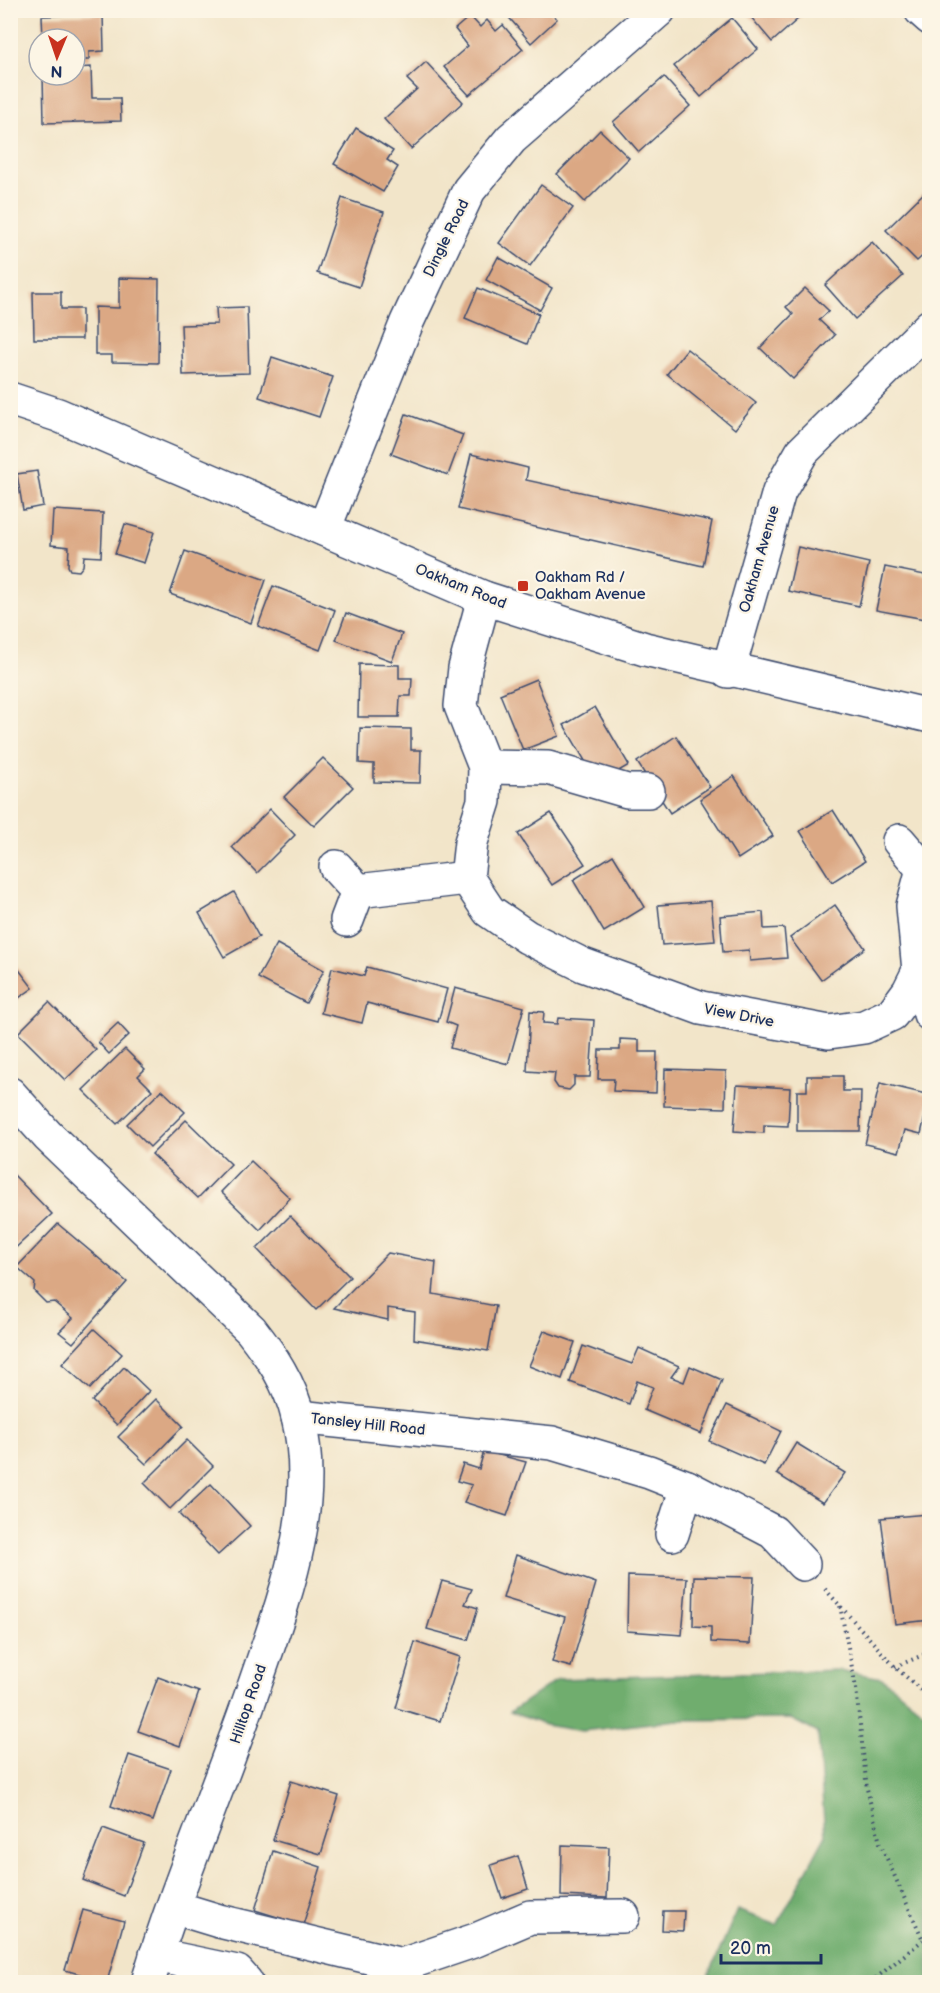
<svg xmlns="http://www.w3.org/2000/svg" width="940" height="1993" font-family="'Balsamiq Sans',sans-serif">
<rect width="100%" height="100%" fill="#fcf5e5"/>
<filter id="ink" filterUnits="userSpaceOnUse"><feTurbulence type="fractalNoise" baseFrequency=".0167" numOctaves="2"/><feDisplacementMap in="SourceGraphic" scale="12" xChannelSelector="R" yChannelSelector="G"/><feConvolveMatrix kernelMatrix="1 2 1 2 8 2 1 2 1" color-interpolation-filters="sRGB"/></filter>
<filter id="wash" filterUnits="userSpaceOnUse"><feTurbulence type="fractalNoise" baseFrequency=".008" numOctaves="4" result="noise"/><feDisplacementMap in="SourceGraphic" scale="24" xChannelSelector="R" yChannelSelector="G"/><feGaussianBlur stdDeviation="1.35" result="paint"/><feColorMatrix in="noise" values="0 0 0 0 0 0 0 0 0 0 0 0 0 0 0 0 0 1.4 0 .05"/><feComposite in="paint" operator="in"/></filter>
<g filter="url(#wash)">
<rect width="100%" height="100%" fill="#f2e5c9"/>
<polygon fill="#6fad6e" stroke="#456e66" stroke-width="1.5" points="839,1670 882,1678 929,1716 929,1982 706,1982 737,1910 777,1925 825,1836 818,1733 791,1719 677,1720 582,1731 545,1725 510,1712 558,1679"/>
<g id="blocks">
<g fill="#dba884">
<polygon points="508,10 549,10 557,19 531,43 505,13"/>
<polygon points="745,10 808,10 772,42"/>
<polygon points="103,14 104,51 89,52 89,60 75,60 75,39 43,39 42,16"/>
<polygon points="470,16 480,27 487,20 496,31 503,25 523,49 469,95 444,67 468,46 455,29"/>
<polygon points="732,18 758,49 701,97 674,66"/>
<polygon points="426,62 463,102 411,149 384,119 417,89 407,79"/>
<polygon points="91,67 92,98 120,98 121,121 44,123 43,75 75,75 75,68"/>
<polygon points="664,77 690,106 639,152 613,122"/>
<polygon points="356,128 393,151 387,160 398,167 383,192 334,164"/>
<polygon points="600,130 629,158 585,202 557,174"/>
<polygon points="541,185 573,208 530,266 499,243"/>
<polygon points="930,187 930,249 917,261 886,230"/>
<polygon points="342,198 384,212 359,287 317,273"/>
<polygon points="872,242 903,276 855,319 825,285"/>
<polygon points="498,257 552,288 540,310 486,280"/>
<polygon points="119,278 159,279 158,363 112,362 112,355 95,355 95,307 119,308"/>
<polygon points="478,288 539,314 527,344 465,318"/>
<polygon points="805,288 829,311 819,320 835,335 793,379 760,348 793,314 786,307"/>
<polygon points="33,292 61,292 61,309 82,309 82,339 34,339"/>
<polygon points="247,307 249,373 183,375 181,325 217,324 216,308"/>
<polygon points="687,349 756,403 735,429 667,374"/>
<polygon points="272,357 333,377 319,417 259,397"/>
<polygon points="406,414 463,435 448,475 391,454"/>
<polygon points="471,454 528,468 526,480 712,521 703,566 458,509"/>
<polygon points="37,471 43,506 23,510 17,474"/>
<polygon points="53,510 103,513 101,557 84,556 83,566 79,571 70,570 68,566 69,547 51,545"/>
<polygon points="125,524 154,532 144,563 115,554"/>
<polygon points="798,547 869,563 859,606 788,591"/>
<polygon points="185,551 266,580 251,623 170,594"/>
<polygon points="885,567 930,576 930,620 876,610"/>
<polygon points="273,586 335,610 320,650 258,626"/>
<polygon points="346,613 402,634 392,661 336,640"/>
<polygon points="359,664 399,665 399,678 412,678 411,696 400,696 399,717 358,717"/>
<polygon points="536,679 559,736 523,750 500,694"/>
<polygon points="595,707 629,765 598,783 564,725"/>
<polygon points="360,728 411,729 411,750 421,750 420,783 374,782 374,764 359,763"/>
<polygon points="676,736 710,787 670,813 637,762"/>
<polygon points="323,758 353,787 314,826 284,797"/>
<polygon points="734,776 773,836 738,859 700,799"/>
<polygon points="270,809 295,835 257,873 232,847"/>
<polygon points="833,810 865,861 832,882 800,831"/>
<polygon points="551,813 585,864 552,885 518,834"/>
<polygon points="613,855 645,907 604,932 573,880"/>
<polygon points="234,892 259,937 224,957 199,913"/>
<polygon points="711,901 715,941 662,945 658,905"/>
<polygon points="835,905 865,948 821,980 790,938"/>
<polygon points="763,912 764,929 784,928 787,958 750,961 749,950 723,952 720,916"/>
<polygon points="277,944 324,970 306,1003 258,978"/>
<polygon points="10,958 33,988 10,1004"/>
<polygon points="367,967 447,989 438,1022 367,1003 362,1023 321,1013 332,968 364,976"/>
<polygon points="455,988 524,1007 508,1064 450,1048 456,1026 446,1022"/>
<polygon points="49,1002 96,1050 65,1080 18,1033"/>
<polygon points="530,1011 544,1012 543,1023 557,1024 558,1018 594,1020 590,1077 574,1077 574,1085 569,1090 558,1088 554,1082 555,1073 527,1071"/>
<polygon points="118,1023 129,1035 109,1054 98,1042"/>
<polygon points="620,1039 639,1040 639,1052 657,1052 656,1093 613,1091 614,1079 598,1079 599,1050 620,1050"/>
<polygon points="125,1049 145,1069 138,1076 152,1090 117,1124 83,1090"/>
<polygon points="665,1069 726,1071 725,1108 664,1106"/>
<polygon points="807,1076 843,1076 843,1091 861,1091 860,1131 797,1131 797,1091 807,1091"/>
<polygon points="880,1083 930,1095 921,1134 905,1130 899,1152 865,1144"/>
<polygon points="737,1085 790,1088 788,1126 764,1125 764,1133 734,1131"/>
<polygon points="162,1090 185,1112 150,1147 127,1124"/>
<polygon points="186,1120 231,1164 198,1198 152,1154"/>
<polygon points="251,1161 290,1198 260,1230 221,1192"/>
<polygon points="10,1171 52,1214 10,1253"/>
<polygon points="290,1216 350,1277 316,1310 257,1249"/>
<polygon points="58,1224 127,1282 73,1343 59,1332 73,1318 54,1302 46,1303 34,1291 35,1283 17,1267"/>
<polygon points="388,1253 436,1262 433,1294 496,1306 488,1351 414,1339 415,1312 388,1308 388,1320 334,1308"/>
<polygon points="94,1329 122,1354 90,1389 62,1364"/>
<polygon points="544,1331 575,1342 562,1379 529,1366"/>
<polygon points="583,1346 632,1364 639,1348 679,1366 671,1377 684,1382 690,1366 722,1380 701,1434 644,1410 653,1387 637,1381 629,1404 570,1382"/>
<polygon points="124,1367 149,1391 117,1425 92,1401"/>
<polygon points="156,1399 183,1426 146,1464 118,1437"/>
<polygon points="727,1405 781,1431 764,1465 709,1441"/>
<polygon points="187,1440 213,1466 170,1509 144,1483"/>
<polygon points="796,1443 845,1473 823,1503 777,1474"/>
<polygon points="484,1451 526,1462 507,1516 464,1502 472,1485 457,1481 463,1464 479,1469"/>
<polygon points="211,1484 250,1526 218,1555 179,1514"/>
<polygon points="928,1514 930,1620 895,1624 881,1518"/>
<polygon points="516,1555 596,1583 571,1667 552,1662 565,1617 503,1598"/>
<polygon points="628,1576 687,1578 682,1635 627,1631"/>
<polygon points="694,1576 754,1577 750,1644 711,1642 711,1627 693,1626"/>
<polygon points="442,1581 472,1589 465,1604 478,1608 468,1640 427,1629"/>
<polygon points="415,1642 460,1657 440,1721 396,1708"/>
<polygon points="158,1677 199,1692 180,1746 138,1731"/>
<polygon points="129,1755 171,1769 153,1821 111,1806"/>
<polygon points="291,1781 339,1796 321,1854 273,1840"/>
<polygon points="103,1828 144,1843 124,1896 83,1880"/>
<polygon points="562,1845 609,1847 607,1898 561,1896"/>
<polygon points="273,1851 321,1867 303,1925 255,1910"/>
<polygon points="518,1856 528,1889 502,1898 491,1865"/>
<polygon points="83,1910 124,1921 107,1982 65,1970"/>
<polygon points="663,1911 684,1911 683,1931 662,1930"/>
</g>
</g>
</g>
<g filter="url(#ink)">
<use href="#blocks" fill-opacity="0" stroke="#3b4a6e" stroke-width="1.5"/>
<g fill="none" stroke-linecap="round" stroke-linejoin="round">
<defs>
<g id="minor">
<polyline points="921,10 930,18"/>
<polyline points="10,399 58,415 484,598 645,649 930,716"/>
<polyline points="324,529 407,322 469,190 511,139 659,10"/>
<polyline points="484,598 465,668 461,706 485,767 484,801 471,842 467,878 489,911 527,937 583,965 701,1008 829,1032 864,1027 892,1014 909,991 919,971 913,906 923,869"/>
<polyline points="728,671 779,492 802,452 930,326"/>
<polyline points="485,767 548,768 627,791 648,791"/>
<polyline points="899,841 923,869 930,865"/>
<polyline points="336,867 358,891 347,920"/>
<polyline points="358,891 467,878"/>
<polyline points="919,971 930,1014"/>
<path d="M 10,1094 L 48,1136 L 251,1330 C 272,1357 290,1383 298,1417 C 321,1508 283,1602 254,1687 C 220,1786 178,1882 148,1982"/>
<polyline points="298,1417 552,1443 649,1472 687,1487 773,1532 803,1564"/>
<polyline points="672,1534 687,1487"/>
<polyline points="173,1907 219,1921 402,1965 476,1940 530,1917 623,1916"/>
<polyline points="156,1955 237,1972 246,1982"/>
</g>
</defs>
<use href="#minor" stroke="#3b4a6e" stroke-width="36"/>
<g stroke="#3b4a6e" stroke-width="4" stroke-dasharray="1.5 4.5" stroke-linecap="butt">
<polyline points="825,1589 895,1667 930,1698"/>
<polyline points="840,1606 856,1688 867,1789 880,1843 923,1940 930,1939"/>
<polyline points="895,1667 930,1652"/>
<polyline points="871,1982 923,1940"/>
</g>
<use href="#minor" stroke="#fff" stroke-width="33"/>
</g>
</g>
<rect fill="#c8321e" stroke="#fcf5e5" stroke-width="2" x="517" y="580" width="12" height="12" rx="3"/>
<g text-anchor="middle" stroke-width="4.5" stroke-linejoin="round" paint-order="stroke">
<g font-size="15" fill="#1b2f5e" stroke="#fcf5e5">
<text transform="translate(446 238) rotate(-64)" y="5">Dingle Road</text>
<text transform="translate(759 559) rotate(-74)" y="5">Oakham Avenue</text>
<text transform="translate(461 586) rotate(22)" y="5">Oakham Road</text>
<text transform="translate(739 1015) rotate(11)" y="5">View Drive</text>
<text transform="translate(368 1424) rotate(6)" y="5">Tansley Hill Road</text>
<text transform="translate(248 1704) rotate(-71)" y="5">Hilltop Road</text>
</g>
<g font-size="15" fill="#1b2f5e" stroke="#fcf5e5" text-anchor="start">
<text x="535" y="582">Oakham Rd /<tspan x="535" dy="17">Oakham Avenue</tspan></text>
</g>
</g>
<rect width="940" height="1993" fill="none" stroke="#fcf5e5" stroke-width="36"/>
<g transform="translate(57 57) rotate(182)"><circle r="28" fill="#fcf5e5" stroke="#a2a6af" stroke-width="1.5"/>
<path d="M0-4.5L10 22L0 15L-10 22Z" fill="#c8321e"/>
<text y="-9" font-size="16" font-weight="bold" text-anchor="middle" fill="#1b2f5e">N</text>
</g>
<path d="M721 1954v9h100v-9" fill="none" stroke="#1b2f5e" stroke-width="3"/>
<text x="730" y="1954" font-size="18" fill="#1b2f5e" stroke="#fcf5e5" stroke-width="4.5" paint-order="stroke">20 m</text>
</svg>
